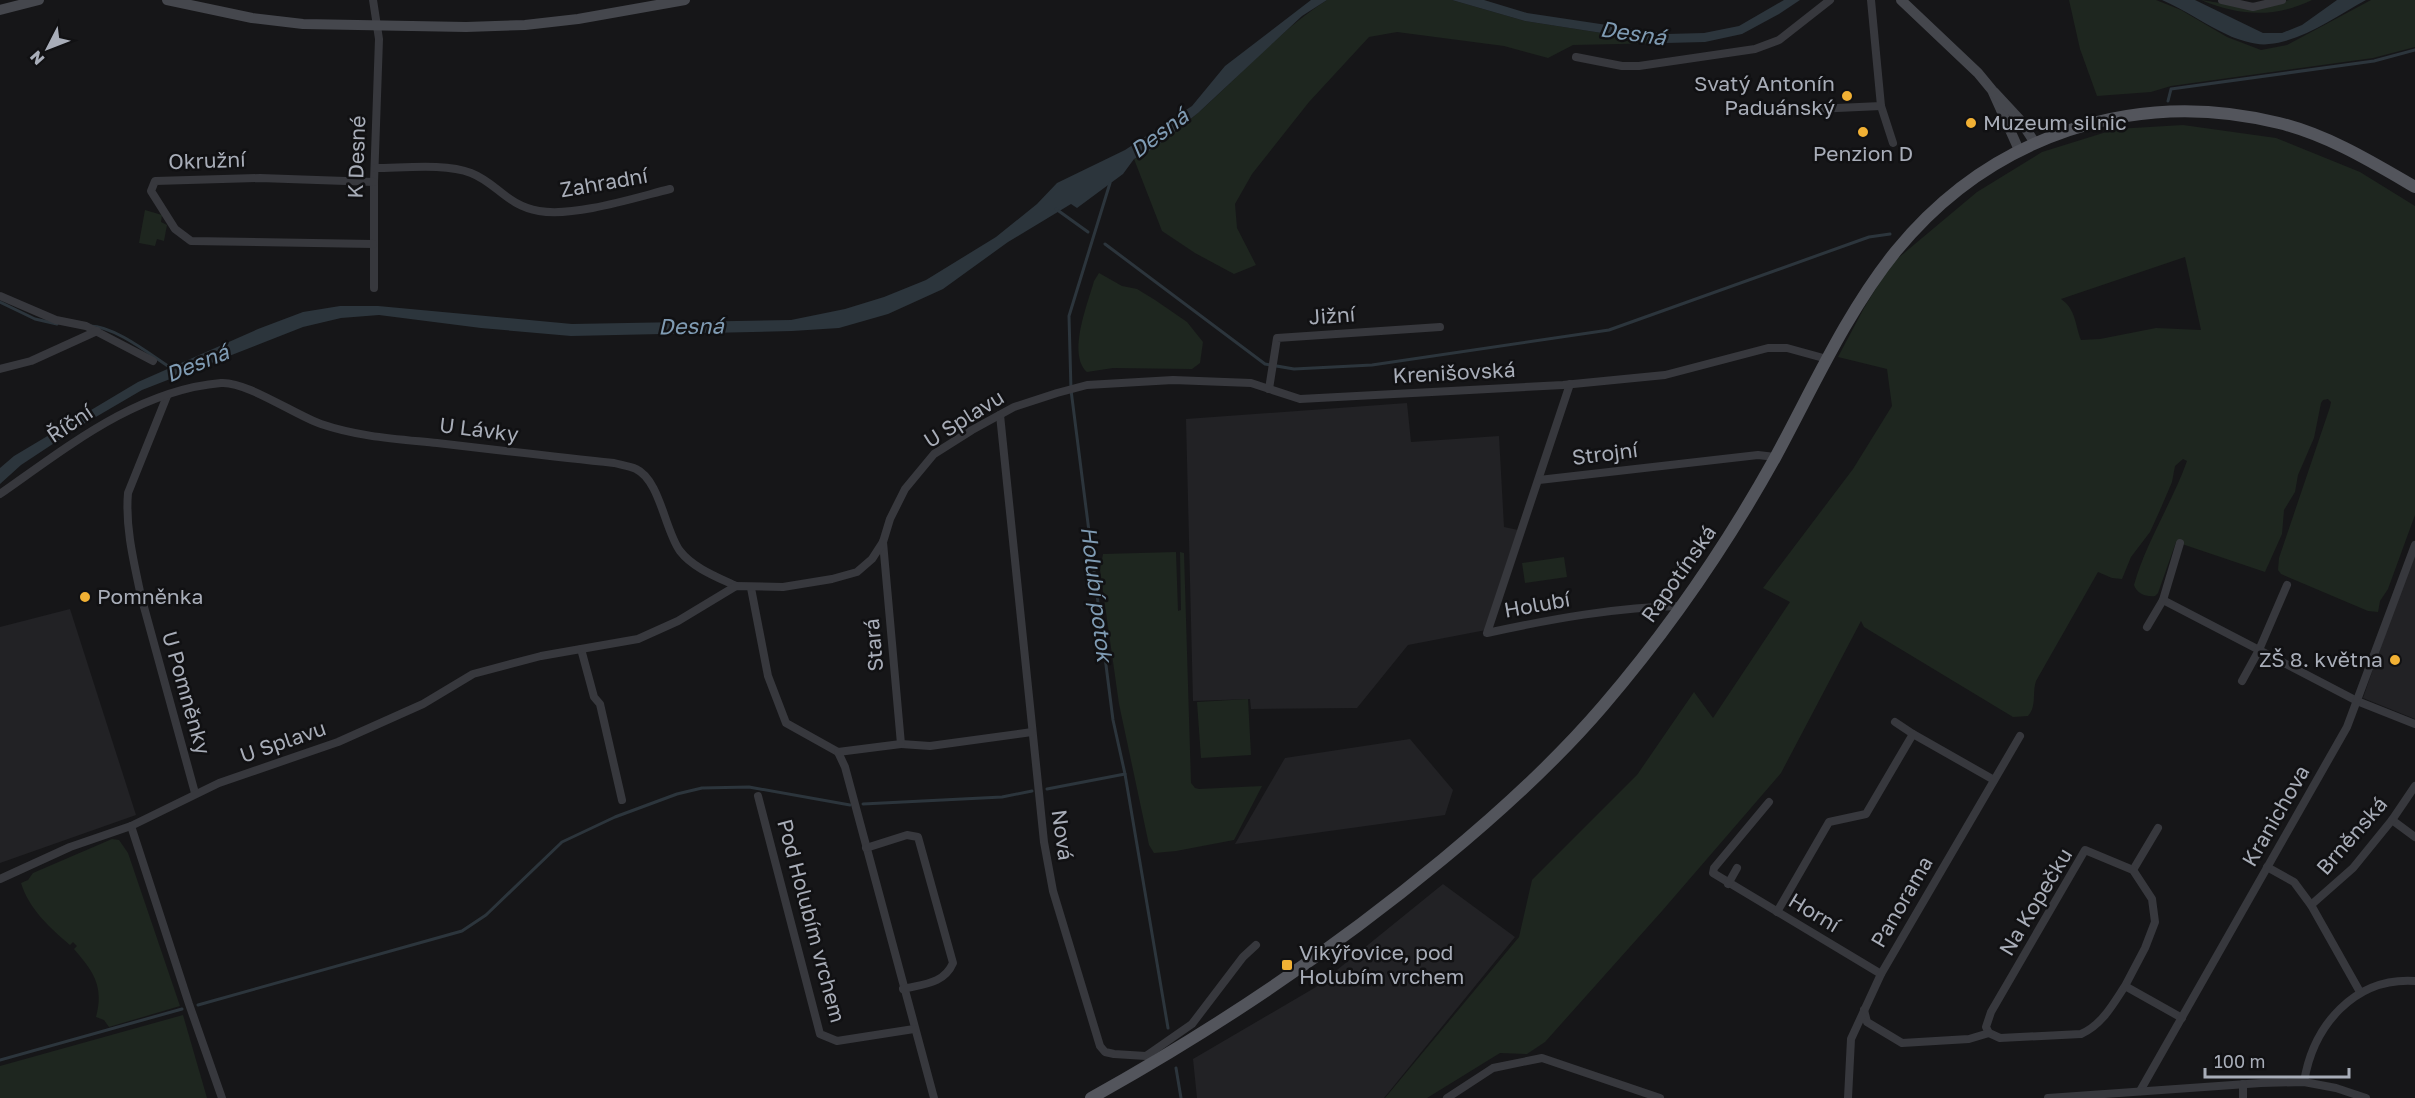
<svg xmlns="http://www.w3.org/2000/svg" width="2415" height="1098" font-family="'Golos Text',sans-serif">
<rect width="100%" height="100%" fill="#161618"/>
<g fill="#222225">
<polygon points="1407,403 1411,442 1499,436 1504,527 1518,530 1486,630 1408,645 1357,708 1251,709 1250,699 1193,701 1186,419"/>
<polygon points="2415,548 2415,719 2363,698"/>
<polygon points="70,609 136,815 0,863 0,627"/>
<polygon points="1410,739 1453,790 1445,815 1235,844 1285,758"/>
<polygon points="1443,884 1515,937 1384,1098 1197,1098 1193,1059 1316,987"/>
</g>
<g fill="#1e261f" fill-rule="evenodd">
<path d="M 1327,0 L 1452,0 L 1525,21 L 1666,43 L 1573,45 L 1548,58 L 1504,46 L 1397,32 L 1369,37 L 1309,102 L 1252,174 L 1235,204 L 1237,228 L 1256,265 L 1234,274 L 1195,253 L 1162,231 L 1134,159 C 1208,119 1257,45 1327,0 Z"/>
<polygon points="2069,0 2156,0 2181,10 2227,37 2261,50 2287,45 2371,0 2415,0 2415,47 2373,58 2171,86 2151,92 2097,96 2080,49"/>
<path d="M 2201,0 L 2258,9 L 2289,0 L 2312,0 C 2274,18 2240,16 2201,0 Z"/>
<path d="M 2183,125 L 2276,138 L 2360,172 L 2415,206 L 2415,515 L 2388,589 L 2380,601 L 2378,612 L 2368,611 L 2281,574 L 2278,570 L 2279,558 L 2330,407 L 2331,402 L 2328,399 L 2323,400 L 2321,403 L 2314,438 L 2298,475 L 2295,492 L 2284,510 L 2282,534 L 2265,572 L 2176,542 L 2158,593 L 2155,596 C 2146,597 2137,594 2134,585 C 2146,542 2172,503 2187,461 L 2183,459 L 2175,466 L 2172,482 L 2160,510 L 2150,532 L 2131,557 L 2122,579 L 2112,578 L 2098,572 L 2036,681 C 2032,693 2037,706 2028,716 L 2013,717 L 1864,627 L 1861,621 L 1781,773 L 1662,911 L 1545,1042 L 1527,1054 L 1500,1053 L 1427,1098 L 1385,1098 L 1519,937 L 1532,880 L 1637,775 L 1694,692 L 1713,718 L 1790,602 L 1763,588 L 1853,469 L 1892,406 L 1887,369 L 1838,357 L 1864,308 L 1891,264 L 1977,192 L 2042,152 L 2116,129 ZM 2185,257 L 2201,330 L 2156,328 L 2100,339 L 2081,340 C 2075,325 2076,309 2061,299 Z"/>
<polygon points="145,210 162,215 161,222 167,225 164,241 157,239 155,246 139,243"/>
<path d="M 1099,273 L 1122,286 L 1137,289 L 1155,300 L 1187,322 L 1203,342 L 1200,363 L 1192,369 L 1113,368 L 1087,372 C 1067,354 1088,303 1094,281 Z"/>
<polygon points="1176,552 1178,611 1181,610 1180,552 1184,553 1191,783 1195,788 1199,789 1262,786 1234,840 1176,851 1154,853 1149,845 1119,704 1100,570 1103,554"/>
<polygon points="1564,557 1567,577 1525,583 1522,563"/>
<polygon points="1248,699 1251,755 1201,758 1197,702"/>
<path d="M 112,839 L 119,840 L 128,853 L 180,1006 L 109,1027 L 104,1020 L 96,1017 C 104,986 94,972 74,949 L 77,946 L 73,942 L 70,945 C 50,928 29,909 21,883 L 28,880 L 33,873 Z"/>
<polygon points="183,1015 207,1098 0,1098 0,1066"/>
</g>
<g fill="#2c353c">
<polygon points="1311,0 1327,0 1302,16 1198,113 1154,148 1134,159 1123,174 1077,208 1071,204 1008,242 943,289 888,314 839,328 792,331 571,336 481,328 379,315 341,318 303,327 142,390 77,428 21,465 0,484 0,468 14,456 138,382 258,329 303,312 340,306 378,306 572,324 791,320 845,309 884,297 926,280 996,237 1037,204 1057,183 1125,150 1192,106 1225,66"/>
<polygon points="1452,0 1484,0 1527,13 1667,34 1704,33 1739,26 1784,0 1800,0 1779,14 1742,34 1705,42 1666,43 1525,21"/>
<path d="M 2162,0 L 2195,0 L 2263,33 L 2282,33 L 2302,25 L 2337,0 L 2366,0 C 2336,16 2303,41 2269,44 C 2258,46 2238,40 2228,35 C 2206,25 2185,10 2162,0 Z"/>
</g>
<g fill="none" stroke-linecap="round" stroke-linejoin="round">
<g stroke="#2c353c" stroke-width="3">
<polyline points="2168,101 2171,89 2374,61 2415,50"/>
<polyline points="1110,183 1069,316 1071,390 1113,720 1125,774 1168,1028"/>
<polyline points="1056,209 1088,232"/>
<polyline points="1105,244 1265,364 1294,369 1372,365 1609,330 1869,237 1890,234"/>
<polyline points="0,302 35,319 57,324"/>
<path d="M 90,326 C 115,326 152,356 174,370"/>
<polyline points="1047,789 1125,774"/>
<polyline points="863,804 1002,797 1032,791"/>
<polyline points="198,1005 462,931 486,915 562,842 615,817 677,794 702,788 749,787 850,805"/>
<polyline points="0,1060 182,1009"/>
<polyline points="1176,1068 1181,1098"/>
</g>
<g stroke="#37383d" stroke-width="8">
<polyline points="373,0 379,39 374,182 374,288"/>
<polyline points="2222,0 2253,7 2282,0"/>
<polyline points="1576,57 1622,66 1639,66 1755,49 1779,40 1830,0"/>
<polyline points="1881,106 1893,143"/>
<polyline points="1815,109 1881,106 1871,0"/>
<path d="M 375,168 C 403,168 446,163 471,173 C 497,183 506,205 539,211 C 575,217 634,198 670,189"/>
<polyline points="373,244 191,241 175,229 151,191 155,181 260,178 374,182"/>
<polyline points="0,296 56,320 86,326 153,361"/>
<polyline points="0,369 31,361 97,331"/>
<path d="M 1570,384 L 1487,633 C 1551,619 1617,607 1682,606"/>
<polyline points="1269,389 1277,338 1440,327"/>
<path d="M 167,396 L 128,493 C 125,527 134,563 141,596 L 195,793"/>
<polyline points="1000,415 1044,842 1053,891 1100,1046 1105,1052 1114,1054 1146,1056 1192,1024 1243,957 1256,945"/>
<polyline points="1539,480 1758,455 1775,457"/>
<path d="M 0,494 C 66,448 137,390 221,383 C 246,381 295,415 321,424 C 359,437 398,439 437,443 C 496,450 555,457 614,463 C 621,465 630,466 636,469 C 660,480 665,531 680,551 C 693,568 717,577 736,586"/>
<polyline points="883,542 901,744 930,746 1032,732"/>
<polyline points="751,588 768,676 786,723 838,752 845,767 934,1098"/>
<polyline points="2163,600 2357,701 2415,724"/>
<polyline points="2147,627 2163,600 2180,543"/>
<polyline points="581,649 594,697 600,704 622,800"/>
<polyline points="2242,681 2259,650 2287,585"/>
<polyline points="1895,722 1913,734"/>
<polyline points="838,752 901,744"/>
<polyline points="758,796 820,1034 837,1041 914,1029"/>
<polyline points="1769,802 1714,868 1713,873 1881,974"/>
<polyline points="2392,820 2415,837"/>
<polyline points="131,826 189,1004 222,1098"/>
<path d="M 866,848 L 907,835 L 918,837 L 953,963 C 944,984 923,984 903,989"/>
<polyline points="2267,867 2294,882 2311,905 2360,992"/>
<polyline points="2133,870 2158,828"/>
<polyline points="0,879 70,847 131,826 219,783 338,742 423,704 473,674 541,656 638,639 678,621 736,586 783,587 832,579 857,572 872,559 883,542 890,519 905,489 934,454 972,430 1014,407 1057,393 1087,385 1173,380 1251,383 1300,399 1563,385 1665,375 1768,348 1787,348 1827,359"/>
<polyline points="1728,884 1737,868"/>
<polyline points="2311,905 2353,868 2392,820 2415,786"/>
<polyline points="1777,912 1829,822 1866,814 1913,734 1994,780"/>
<path d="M 2125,986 L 2145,948 L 2155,922 L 2152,899 L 2133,870 L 2085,850 L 1991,1012 L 1986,1027 L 1989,1033 L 2000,1038 L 2081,1034 C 2102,1025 2113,1004 2125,986 L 2182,1018"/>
<polyline points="1864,1010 1867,1022 1902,1043 1969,1039 1989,1033"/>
<path d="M 2304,1082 C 2313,1026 2354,977 2415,981"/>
<polyline points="2140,1091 2347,727 2415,545"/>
<polyline points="1447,1098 1493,1068 1542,1058 1660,1098"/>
<polyline points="1848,1098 1851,1039 1881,974 2020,736"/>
<polyline points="2048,1098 2261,1083 2304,1082 2336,1088 2366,1098"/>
<polyline points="2243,1098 2243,1084"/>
</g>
<g stroke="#45474d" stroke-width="10">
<polyline points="167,0 252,18 303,24 466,27 525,25 578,19 685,0"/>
<polyline points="1901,0 1978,73 1992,90 2019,150"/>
<polyline points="0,10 39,0"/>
<polyline points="1994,92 2020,120 2035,143"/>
</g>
<path stroke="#53555c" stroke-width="12" d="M 1091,1098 C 1217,1028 1332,951 1443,859 C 1500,812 1555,762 1603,706 C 1669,629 1726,546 1775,458 C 1813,388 1846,313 1896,251 C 1990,136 2134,87 2279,123 C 2328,135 2372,162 2415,187"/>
</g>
<g fill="#f2b134" stroke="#111113" stroke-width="2">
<circle cx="1847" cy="96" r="6"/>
<circle cx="1971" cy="123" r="6"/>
<circle cx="1863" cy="132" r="6"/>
<circle cx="85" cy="597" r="6"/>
<circle cx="2395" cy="660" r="6"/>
<rect x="1281" y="959" width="12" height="12" rx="3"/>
</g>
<g text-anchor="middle" stroke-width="5" stroke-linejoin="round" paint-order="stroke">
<g font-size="21" fill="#a8adb8" stroke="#111113" text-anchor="start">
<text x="1835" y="91" text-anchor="end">Svatý Antonín<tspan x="1835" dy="24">Paduánský</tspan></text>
<text x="1983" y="130">Muzeum silnic</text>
<text x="1863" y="161" text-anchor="middle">Penzion D</text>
<text x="97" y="604">Pomněnka</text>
<text x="2383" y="667" text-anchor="end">ZŠ 8. května</text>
<text x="1299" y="960">Vikýřovice, pod<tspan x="1299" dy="24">Holubím vrchem</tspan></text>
</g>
<g font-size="21" fill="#a8adb8" stroke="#111113">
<text transform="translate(357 157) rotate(-88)" y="7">K Desné</text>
<text transform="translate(207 161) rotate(-2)" y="7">Okružní</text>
<text transform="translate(604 183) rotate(-10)" y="7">Zahradní</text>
<text transform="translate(1332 316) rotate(-4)" y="7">Jižní</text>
<text transform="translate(1454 373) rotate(-3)" y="7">Krenišovská</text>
<text transform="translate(964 419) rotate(-32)" y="7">U Splavu</text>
<text transform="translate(70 424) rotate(-34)" y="7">Říční</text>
<text transform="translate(479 430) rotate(7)" y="7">U Lávky</text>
<text transform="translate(1605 454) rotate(-7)" y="7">Strojní</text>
<text transform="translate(1679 574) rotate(-55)" y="7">Rapotínská</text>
<text transform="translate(1537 605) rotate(-10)" y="7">Holubí</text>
<text transform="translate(874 645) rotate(-95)" y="7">Stará</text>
<text transform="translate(186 693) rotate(74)" y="7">U Pomněnky</text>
<text transform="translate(283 742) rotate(-19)" y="7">U Splavu</text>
<text transform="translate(2276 816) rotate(-60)" y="7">Kranichova</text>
<text transform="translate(1062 835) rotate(82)" y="7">Nová</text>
<text transform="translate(2352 836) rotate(-49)" y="7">Brněnská</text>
<text transform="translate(1902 902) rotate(-60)" y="7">Panorama</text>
<text transform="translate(2036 902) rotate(-59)" y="7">Na Kopečku</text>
<text transform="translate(1814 913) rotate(31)" y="7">Horní</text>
<text transform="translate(811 921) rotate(75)" y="7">Pod Holubím vrchem</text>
</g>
<g font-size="22" font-style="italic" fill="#7f9bb3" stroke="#111113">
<text transform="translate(1633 33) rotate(8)" y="8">Desná</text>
<text transform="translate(1159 133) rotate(-37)" y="8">Desná</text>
<text transform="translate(691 326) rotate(-1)" y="8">Desná</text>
<text transform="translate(197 363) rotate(-22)" y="8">Desná</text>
<text transform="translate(1097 594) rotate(83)" y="8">Holubí potok</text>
</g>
</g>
<g transform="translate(48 48) rotate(228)" stroke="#111113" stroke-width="4.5" paint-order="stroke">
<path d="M0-4.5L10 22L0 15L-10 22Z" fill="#a8adb8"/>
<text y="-9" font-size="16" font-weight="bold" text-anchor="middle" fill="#a8adb8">N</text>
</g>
<path d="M2205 1068v9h144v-9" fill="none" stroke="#a8adb8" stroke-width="3"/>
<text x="2214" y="1068" font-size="18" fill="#a8adb8" stroke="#111113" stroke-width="4.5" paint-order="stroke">100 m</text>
</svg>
